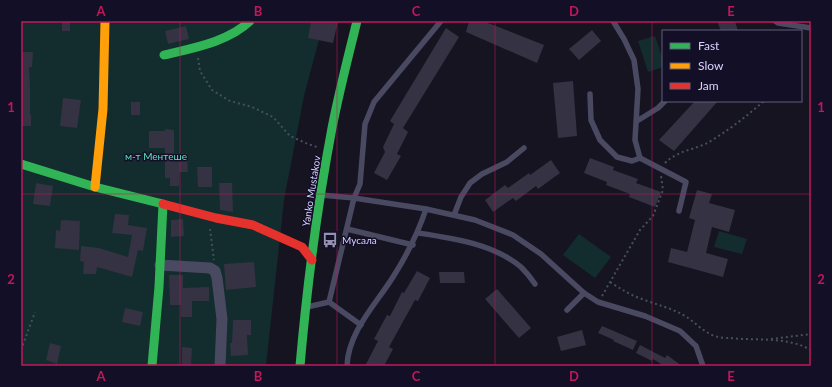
<svg xmlns="http://www.w3.org/2000/svg" width="832" height="387" font-family="Lato,sans-serif">
<rect width="100%" height="100%" fill="#161421"/>
<g fill="#132c2d">
<polygon points="21,21 324,21 304,96 284,200 266,366 21,366"/>
<polygon points="655,36 663,60 663,67 648,72 638,41"/>
<polygon points="719,231 747,239 742,254 714,247"/>
<polygon points="579,234 611,257 595,278 563,255"/>
</g>
<g fill="#343243">
<rect x="62" y="21" width="8" height="10"/>
<polygon points="311,21 338,21 333,43 308,38"/>
<polygon points="469,21 483,21 544,45 537,63 466,32"/>
<polygon points="717,21 735,21 738,31 721,31"/>
<polygon points="186,26 189,39 168,44 165,31"/>
<polygon points="446,28 459,37 403,128 408,132 397,154 401,156 387,180 374,173 385,152 383,147 394,124 390,121"/>
<polygon points="592,30 601,41 579,60 569,49"/>
<polygon points="21,52 33,52 32,67 29,67 30,85 30,115 31,115 31,126 21,126"/>
<polygon points="573,81 577,136 558,138 553,83"/>
<polygon points="63,98 81,100 77,128 60,126"/>
<polygon points="695,101 718,101 674,151 659,140"/>
<rect x="131" y="102" width="9" height="13"/>
<polygon points="165,129 174,130 174,153 187,153 188,172 179,172 179,186 170,186 170,178 165,178 165,148 149,148 149,131 165,131"/>
<polygon points="590,158 614,167 613,170 638,179 636,183 661,192 655,207 629,197 630,194 606,185 607,182 584,173"/>
<polygon points="551,160 560,173 538,189 536,186 516,201 513,198 493,212 485,200 505,185 508,188 529,173 530,175"/>
<polygon points="197,167 212,167 212,187 198,187"/>
<polygon points="36,183 53,186 50,206 33,204"/>
<polygon points="219,183 232,183 233,212 220,210"/>
<polygon points="697,190 712,194 709,203 735,210 729,232 712,227 706,253 728,259 723,277 668,262 671,248 687,252 695,220 689,218"/>
<polygon points="115,214 129,215 128,225 147,228 143,251 138,250 132,277 97,267 96,274 83,274 84,262 80,261 81,246 99,248 128,257 132,235 112,233"/>
<polygon points="183,219 184,236 171,237 171,220"/>
<polygon points="61,220 80,221 79,250 55,248 56,230 60,231"/>
<polygon points="254,262 256,287 226,290 224,264"/>
<polygon points="417,271 430,278 418,301 415,300 389,347 393,349 384,366 365,366 378,341 374,339 387,315 390,316 402,292 404,293"/>
<polygon points="439,272 464,272 465,283 440,283"/>
<polygon points="169,275 183,275 183,288 209,287 209,301 192,301 192,317 181,317 181,305 170,305"/>
<polygon points="497,289 531,328 519,338 485,299"/>
<polygon points="125,308 143,312 140,326 122,322"/>
<polygon points="233,320 251,320 251,335 247,335 248,355 231,356 230,343 232,343"/>
<polygon points="602,326 637,341 633,350 613,341 614,340 598,333"/>
<polygon points="582,330 586,345 561,351 557,337"/>
<polygon points="50,343 61,346 57,364 46,360"/>
<polygon points="640,345 665,358 667,355 682,366 659,366 661,364 653,359 652,361 636,353"/>
<polygon points="182,347 192,348 191,366 182,366"/>
</g>
<g fill="none" stroke-linecap="round" stroke-linejoin="round">
<g stroke="#44505f" stroke-width="2" stroke-dasharray="2 3" stroke-linecap="butt">
<polyline points="198,58 200,71 212,90 230,101 252,107 273,117 290,136 308,144 317,147"/>
<path d="M 665,163 C 678,150 695,150 709,142 C 729,130 747,116 764,101"/>
<polyline points="210,229 214,260"/>
<path d="M 610,282 C 621,289 630,295 642,299 C 657,305 672,308 685,316 C 695,322 703,332 715,336 C 720,338 726,338 730,338 C 758,341 786,336 811,350"/>
<polyline points="602,296 640,230 653,216 663,190 661,176"/>
<polyline points="771,339 811,334"/>
<polyline points="21,350 35,312"/>
<polyline points="643,365 643,366"/>
</g>
<g stroke="#4a4962" stroke-width="5.5">
<polyline points="613,21 624,39 634,60 638,89 635,140 640,158 686,182 679,211"/>
<polyline points="775,21 778,23 811,28"/>
<polyline points="590,94 591,120 600,140 617,157 632,161 640,158"/>
<polyline points="637,121 658,108 665,101"/>
<polyline points="321,195 354,198 426,209 475,220 513,235 541,254 584,293 598,302 645,316 680,331 696,346 703,366"/>
<polyline points="454,215 461,197 470,183 482,174 507,162 524,148"/>
<polyline points="347,229 413,245"/>
<path d="M 418,233 C 452,238 494,244 521,267 C 526,272 531,278 535,284"/>
<polyline points="329,302 361,325"/>
<polyline points="307,307 329,302 354,198 360,184 365,124 374,102 441,21"/>
<polyline points="567,310 584,293"/>
<path d="M 347,366 C 348,332 376,304 393,277 C 407,255 418,233 426,209"/>
</g>
<polyline stroke="#4a4962" stroke-width="11" points="160,265 210,268 215,271 217,278 222,319 220,366"/>
<g stroke="#30b455" stroke-width="9">
<path d="M 164,55 C 193,48 228,42 250,21"/>
<polyline points="21,164 95,187 163,204 159,287 152,366"/>
<path d="M 300,366 C 307,286 317,207 332,128 C 339,92 348,57 357,21"/>
</g>
<polyline stroke="#ff9f0a" stroke-width="9" points="95,187 103,109 105,21"/>
<polyline stroke="#e5322d" stroke-width="9" points="163,204 216,218 253,225 302,247 312,260"/>
</g>
<path fill="none" stroke="#c2185b" stroke-width="1" stroke-opacity="0.55" d="M 180,21 L 180,366M 337,21 L 337,366M 495,21 L 495,366M 652,21 L 652,366M 21,194 L 811,194"/>
<defs>
<symbol id="bus-bare" viewBox="-9 -9 18 18"><path d="M-5-6H5V4H4V6H2V4H-2V6H-4V4H-5ZM-3.5-4V0h7V-4ZM-3.5 1.2v1.5H-2V1.2ZM2 1.2v1.5H3.5V1.2Z" fill="#9591b1" stroke="#130f26" stroke-width="2.5" paint-order="stroke"/></symbol>
</defs>
<g fill-rule="evenodd">
<use href="#bus-bare" x="319" y="229" width="22" height="22"/>
</g>
<g text-anchor="middle" stroke-width="3" stroke-linejoin="round" paint-order="stroke">
<g font-size="10" fill="#5fe0c0" stroke="#130f26">
<text x="156" y="160">м-т Ментeше</text>
</g>
<g font-size="10" fill="#d9d4ff" stroke="#130f26">
<text transform="translate(311 191) rotate(-81)" y="4">Yanko Mustakov</text>
</g>
<g font-size="10" fill="#d9d4ff" stroke="#130f26" text-anchor="start">
<text x="342" y="244">Мусала</text>
</g>
</g>
<rect width="832" height="387" fill="none" stroke="#130f26" stroke-width="44"/>
<rect x="662" y="30" width="140" height="72" fill="#130f26" stroke="#625e7d"/>
<rect x="670" y="43" width="20" height="6" fill="#30b455" stroke="#625e7d"/>
<text x="698" y="50" font-size="12" fill="#d9d4ff">Fast</text>
<rect x="670" y="63" width="20" height="6" fill="#ff9f0a" stroke="#625e7d"/>
<text x="698" y="70" font-size="12" fill="#d9d4ff">Slow</text>
<rect x="670" y="83" width="20" height="6" fill="#e5322d" stroke="#625e7d"/>
<text x="698" y="90" font-size="12" fill="#d9d4ff">Jam</text>
<rect x="22" y="22" width="788" height="343" fill="none" stroke="#c2185b" stroke-width="1.5"/>
<g font-size="13" text-anchor="middle" font-weight="bold" fill="#c2185b">
<text x="101" y="16">A</text>
<text x="258" y="16">B</text>
<text x="416" y="16">C</text>
<text x="574" y="16">D</text>
<text x="731" y="16">E</text>
<text x="11" y="112">1</text>
<text x="821" y="112">1</text>
<text x="11" y="284">2</text>
<text x="821" y="284">2</text>
<text x="101" y="381">A</text>
<text x="258" y="381">B</text>
<text x="416" y="381">C</text>
<text x="574" y="381">D</text>
<text x="731" y="381">E</text>
</g>
</svg>
